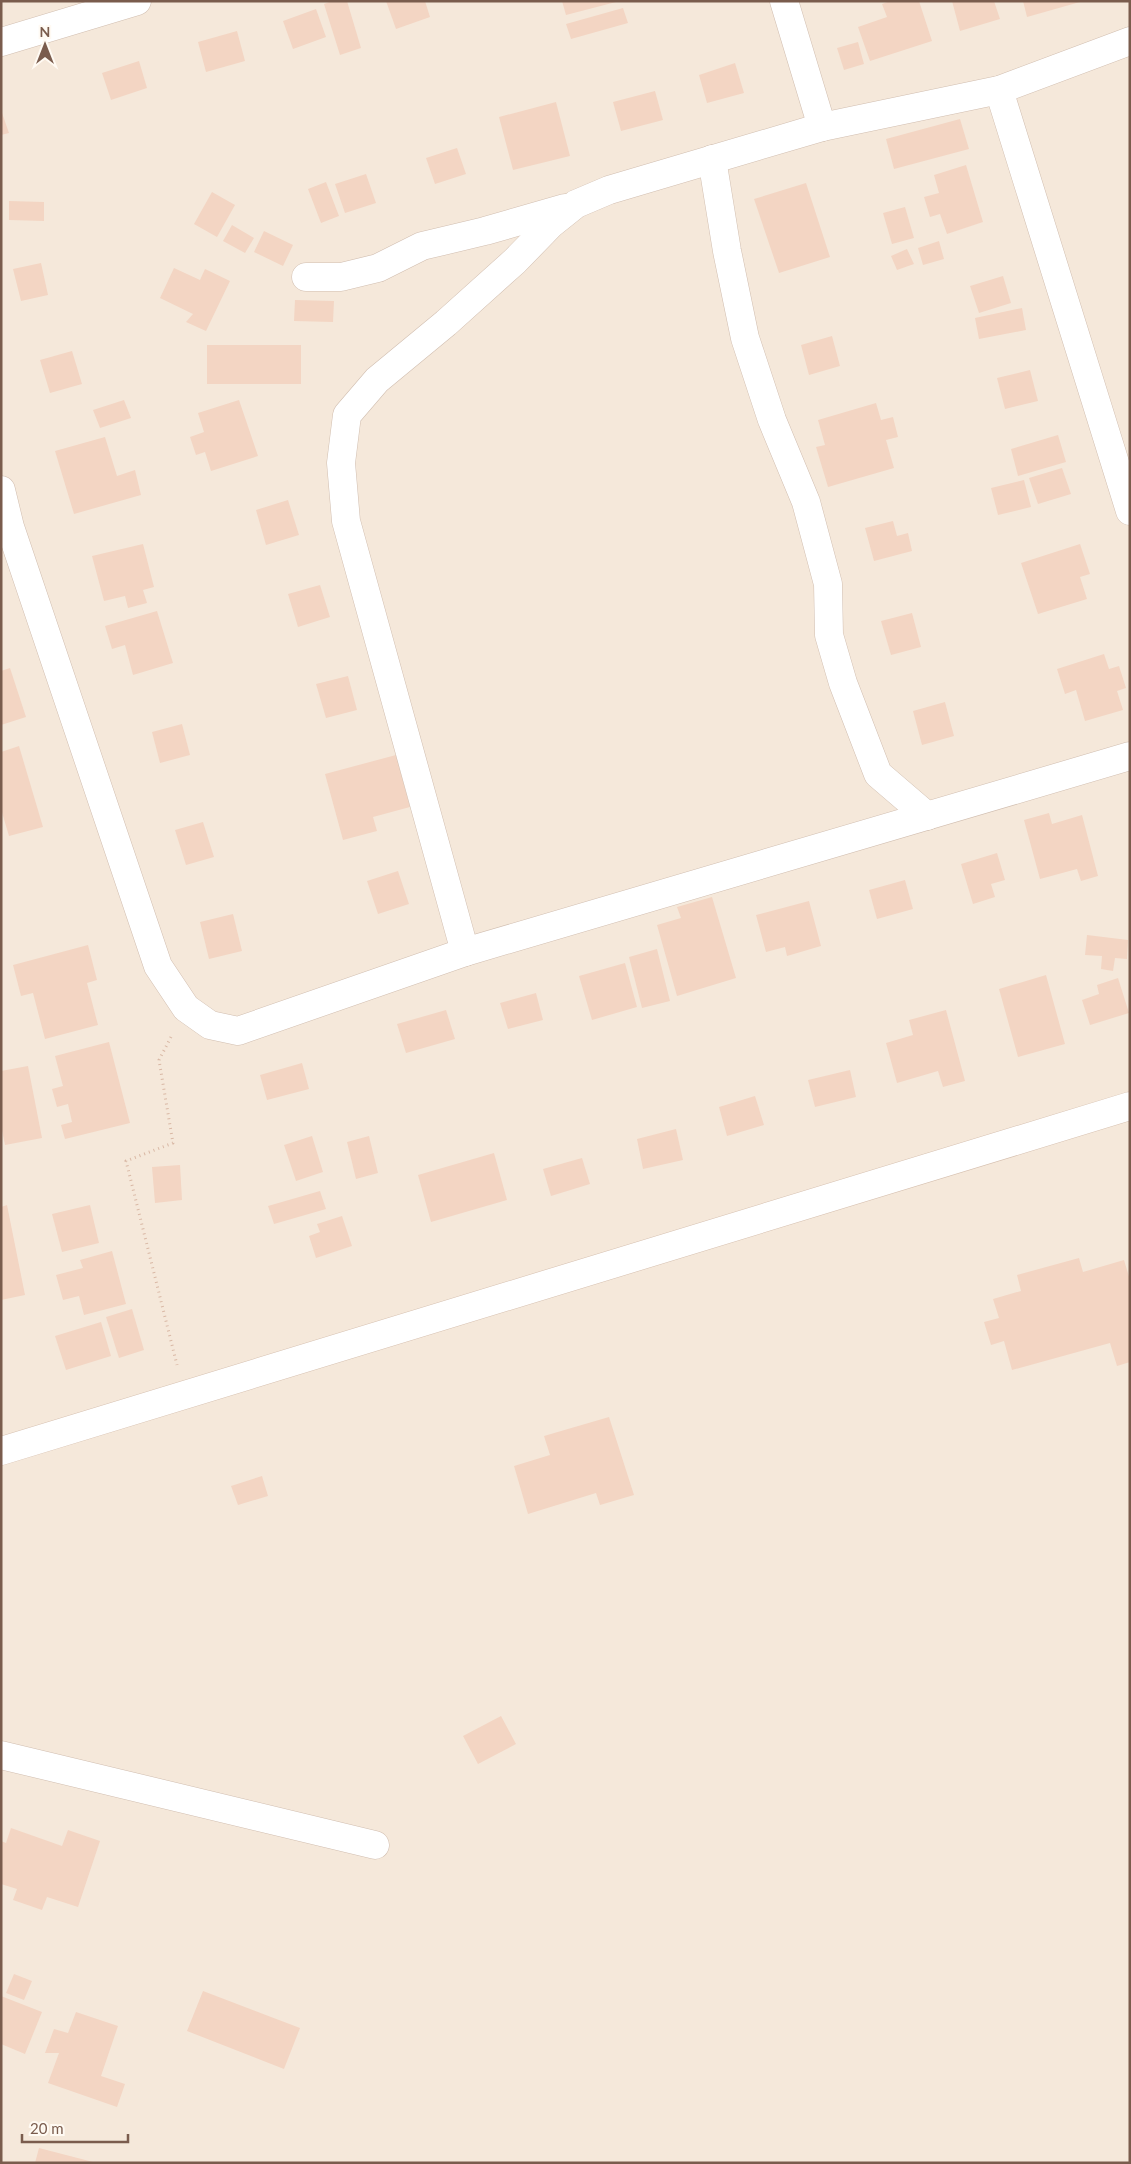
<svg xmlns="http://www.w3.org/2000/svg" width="1131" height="2164" font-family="Lato,sans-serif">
<rect width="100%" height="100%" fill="#fdf6ec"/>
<rect fill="#f5e8da" x="1" y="1" width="1129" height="2162"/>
<g fill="#f3d5c3">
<polygon points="332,1 347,1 361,48 340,55 324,4"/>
<polygon points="386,1 425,1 430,17 396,29"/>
<polygon points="562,1 616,1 616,2 566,15"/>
<polygon points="890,1 919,1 932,41 870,61 858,27 887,17 882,4"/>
<polygon points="952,1 994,1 1000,19 960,31"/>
<polygon points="1023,1 1080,1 1080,2 1027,17"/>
<polygon points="623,8 628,23 571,39 566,24"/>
<polygon points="316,9 326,37 293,49 283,21"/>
<polygon points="237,31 245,61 206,72 198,42"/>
<polygon points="858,42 864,64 844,70 837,48"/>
<polygon points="139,61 147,88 111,100 102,73"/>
<polygon points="735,63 744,93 707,103 699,75"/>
<polygon points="655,91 663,120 621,131 613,102"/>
<polygon points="556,102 570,156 513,170 499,117"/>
<polygon points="1,110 9,133 1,135"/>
<polygon points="960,119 969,149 894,169 886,139"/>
<polygon points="457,148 466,174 435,184 426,158"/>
<polygon points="966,165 983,222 947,234 940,214 930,217 924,197 939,193 934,175"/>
<polygon points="366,174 376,203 345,213 335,184"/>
<polygon points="326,182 339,216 321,223 308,189"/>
<polygon points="806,183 830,257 779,273 754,199"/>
<polygon points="212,192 235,205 217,237 194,224"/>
<polygon points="9,201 44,202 44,221 9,220"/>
<polygon points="905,207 914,238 892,244 883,213"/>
<polygon points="232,225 254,238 245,253 223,241"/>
<polygon points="264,231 293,245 283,266 254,252"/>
<polygon points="939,241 944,259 923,265 918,248"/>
<polygon points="907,249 914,264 897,270 891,256"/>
<polygon points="41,263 48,295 21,301 13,269"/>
<polygon points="174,268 200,280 205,269 230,281 206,331 186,322 193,314 160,298"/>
<polygon points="1003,276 1011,303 979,313 970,286"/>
<polygon points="295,300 334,301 333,322 294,321"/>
<polygon points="1022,308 1026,330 979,339 975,318"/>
<polygon points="832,336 840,366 809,375 801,345"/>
<rect x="207" y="345" width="94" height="39"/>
<polygon points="72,351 82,384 50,393 40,360"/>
<polygon points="1030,370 1038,401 1005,409 997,378"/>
<polygon points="124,400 131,418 100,428 93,410"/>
<polygon points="239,400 258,456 211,471 205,452 196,455 190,437 204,432 198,413"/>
<polygon points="876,403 881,420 893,417 898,437 886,440 894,468 828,487 816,447 825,445 818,420"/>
<polygon points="1058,435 1066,462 1018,476 1011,449"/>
<polygon points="105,437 117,476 135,470 141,495 74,514 55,451"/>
<polygon points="1062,468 1071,494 1038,504 1029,478"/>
<polygon points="1024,480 1031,507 998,515 991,488"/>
<polygon points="288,500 299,535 266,545 256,510"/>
<polygon points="893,521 897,536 908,533 912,551 874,561 865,528"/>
<polygon points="143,544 154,587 143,590 147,603 128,608 125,596 104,601 92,556"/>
<polygon points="1080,544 1090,574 1080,577 1087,599 1038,614 1021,563"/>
<polygon points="320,585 330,617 298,627 288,594"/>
<polygon points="157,611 173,663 133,675 125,645 112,649 105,626"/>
<polygon points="912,613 921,647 891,655 881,621"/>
<polygon points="1104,654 1109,669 1119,666 1126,688 1117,691 1123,710 1085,721 1076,690 1065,694 1057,669"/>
<polygon points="10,668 26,717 1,725 1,671"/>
<polygon points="348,676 357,710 326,718 316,684"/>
<polygon points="945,702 954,736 922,745 913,711"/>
<polygon points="182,724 190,755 160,763 152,732"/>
<polygon points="19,746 43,827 9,836 1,809 1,752"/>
<polygon points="396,755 410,807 373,817 377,831 343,840 325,774"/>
<polygon points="1049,813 1052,824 1082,815 1098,876 1081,881 1077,869 1040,879 1024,820"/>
<polygon points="203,822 214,857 186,865 175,830"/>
<polygon points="997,853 1005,880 991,884 995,897 973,904 961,864"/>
<polygon points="398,871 409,904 378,914 367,881"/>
<polygon points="905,880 913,909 877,919 869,890"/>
<polygon points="712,897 736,978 677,996 657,925 681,918 677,907"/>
<polygon points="809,901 821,946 787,956 785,947 766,952 756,915"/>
<polygon points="233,914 242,951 209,959 200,922"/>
<polygon points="1087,935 1128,940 1127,959 1115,958 1113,971 1101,969 1102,956 1085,955"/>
<polygon points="88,945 97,980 87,983 98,1025 45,1039 33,993 21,996 13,965"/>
<polygon points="657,949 670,1001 642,1008 629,957"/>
<polygon points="625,963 637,1007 592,1020 579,976"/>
<polygon points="1046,975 1065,1044 1018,1057 999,989"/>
<polygon points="1118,978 1129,1013 1090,1025 1082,1000 1099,994 1097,985"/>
<polygon points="536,993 543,1020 508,1029 500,1003"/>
<polygon points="446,1010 455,1039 406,1053 397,1024"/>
<polygon points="946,1010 965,1081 943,1087 938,1071 897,1083 886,1043 913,1035 909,1020"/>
<polygon points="109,1042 130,1123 65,1139 61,1125 72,1122 68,1104 57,1107 52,1089 63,1086 55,1056"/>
<polygon points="302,1063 309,1089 267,1100 260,1075"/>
<polygon points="28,1066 42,1138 5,1145 1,1125 1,1071"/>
<polygon points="850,1070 856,1097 815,1107 808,1080"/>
<polygon points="755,1096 764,1125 727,1136 719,1107"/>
<polygon points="676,1129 683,1160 643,1169 637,1139"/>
<polygon points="312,1136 323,1172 296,1181 284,1145"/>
<polygon points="369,1136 378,1173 356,1179 347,1142"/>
<polygon points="494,1153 507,1200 431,1222 418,1175"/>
<polygon points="582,1158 590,1184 551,1196 543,1169"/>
<polygon points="180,1165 182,1200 155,1203 152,1167"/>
<polygon points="320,1191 326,1209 274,1224 268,1206"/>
<polygon points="7,1205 25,1295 1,1300 1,1207"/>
<polygon points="90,1205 99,1243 62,1252 52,1214"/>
<polygon points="342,1216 352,1246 316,1258 309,1236 320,1232 317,1224"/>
<polygon points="112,1251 126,1304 84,1315 79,1296 63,1300 56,1275 83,1268 80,1260"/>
<polygon points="1079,1258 1083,1272 1124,1260 1130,1280 1130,1362 1117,1366 1110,1343 1012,1370 1004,1341 991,1345 984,1322 999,1318 993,1299 1021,1291 1017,1275"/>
<polygon points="132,1309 144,1350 119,1358 106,1317"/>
<polygon points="101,1322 111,1356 66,1370 55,1336"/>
<polygon points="609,1417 634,1495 600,1505 596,1493 528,1514 514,1466 550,1455 544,1436"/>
<polygon points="262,1476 268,1496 238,1505 231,1486"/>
<polygon points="501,1716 516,1744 478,1764 463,1736"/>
<polygon points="11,1828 62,1846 68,1830 100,1841 78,1907 47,1897 42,1910 13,1900 17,1889 1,1884 1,1841 6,1843"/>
<polygon points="14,1974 32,1981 24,2000 6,1993"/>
<polygon points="203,1991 300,2028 284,2069 187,2031"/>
<polygon points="1,1996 42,2012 25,2054 1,2044"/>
<polygon points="76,2012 118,2026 101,2076 125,2084 117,2107 48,2083 59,2053 45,2053 54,2029 68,2033"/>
<polygon points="39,2148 93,2162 93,2163 35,2163"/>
</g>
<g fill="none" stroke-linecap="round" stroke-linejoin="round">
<defs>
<g id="street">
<polyline points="784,1 822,127"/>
<polyline points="1,42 137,1"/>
<polyline points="999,90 1130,511"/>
<polyline points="712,159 727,251 745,338 772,420 806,502 828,584 829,635 843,683 878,774 927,816"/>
<polyline points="306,277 341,277 378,268 422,246 485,231 565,208"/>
<polyline points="1,490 10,527 158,966 186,1008 210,1025 238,1031 465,952 1130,756"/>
<polyline points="465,952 346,521 341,463 347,415 377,380 446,323 515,261 551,224 576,204 609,190 822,127 999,90 1130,41"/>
<polyline points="1,1755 375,1845"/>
</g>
<polyline id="secondary" points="1,1451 1130,1106"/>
</defs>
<use href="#street" stroke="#d1beb0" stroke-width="29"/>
<use href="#secondary" stroke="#d6c0b0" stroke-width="29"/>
<polyline stroke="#d9b8a5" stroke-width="3" stroke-dasharray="1 4" stroke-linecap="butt" points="171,1037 159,1060 173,1143 126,1161 177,1365"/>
<use href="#street" stroke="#fff" stroke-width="28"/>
<use href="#secondary" stroke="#fff" stroke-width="28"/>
</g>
<rect width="1131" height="2164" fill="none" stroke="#7a5c4d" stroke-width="5"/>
<g transform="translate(45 45)" stroke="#fffaf3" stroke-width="4" paint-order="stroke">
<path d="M0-4L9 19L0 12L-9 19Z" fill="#7a5c4d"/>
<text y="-8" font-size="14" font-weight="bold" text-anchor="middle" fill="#7a5c4d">N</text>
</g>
<path d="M22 2134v8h106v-8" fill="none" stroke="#7a5c4d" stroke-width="2.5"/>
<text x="30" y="2134" font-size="15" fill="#7a5c4d" stroke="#fffaf3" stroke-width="4" paint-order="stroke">20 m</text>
</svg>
